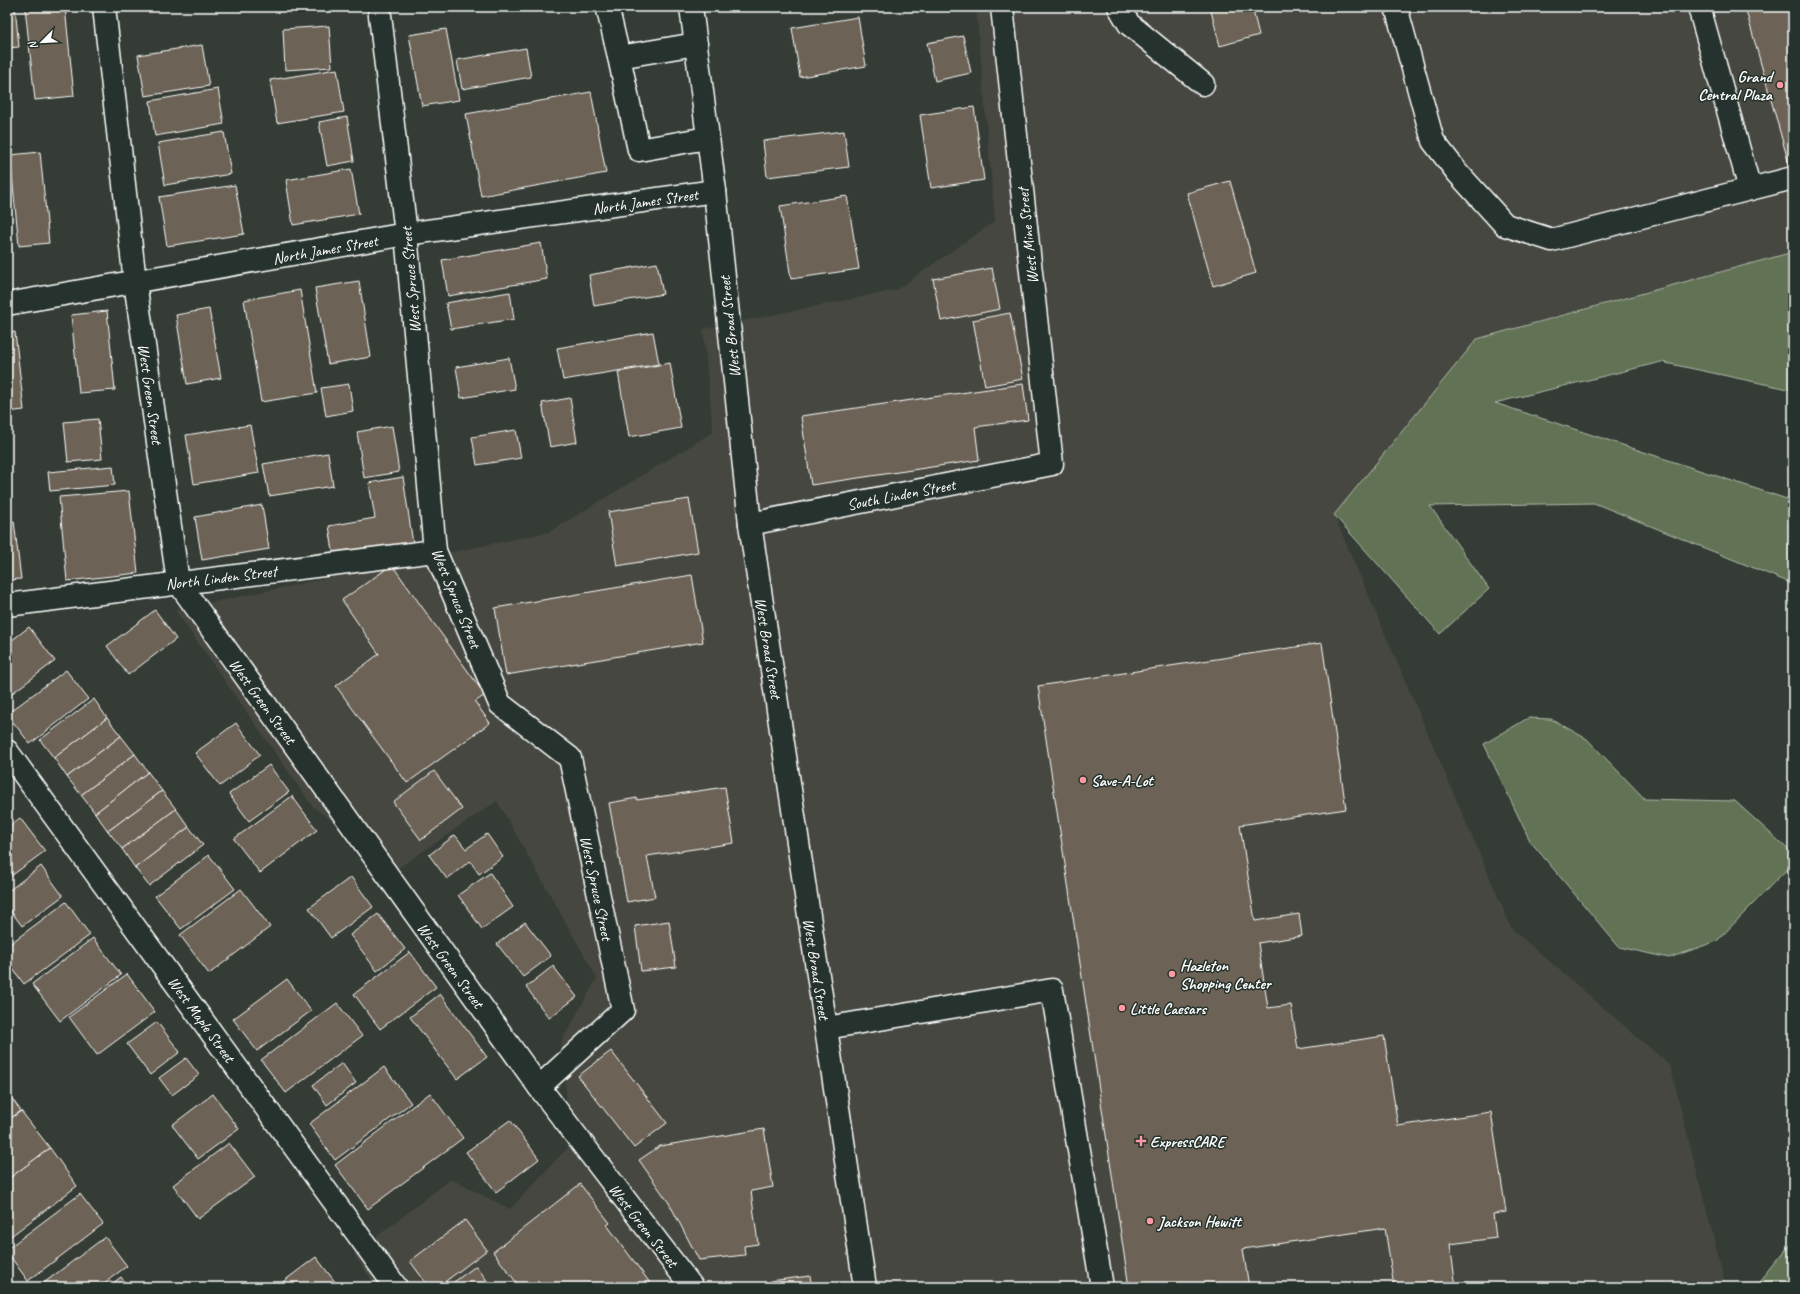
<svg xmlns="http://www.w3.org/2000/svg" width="1800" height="1294" font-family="Caveat,sans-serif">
<rect width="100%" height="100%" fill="#343c35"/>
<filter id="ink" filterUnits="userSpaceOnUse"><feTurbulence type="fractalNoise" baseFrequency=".025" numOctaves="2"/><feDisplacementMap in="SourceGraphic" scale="8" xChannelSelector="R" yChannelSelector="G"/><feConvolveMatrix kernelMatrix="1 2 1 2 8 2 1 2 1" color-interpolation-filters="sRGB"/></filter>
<g filter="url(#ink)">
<polygon fill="#45473f" points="976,7 1793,7 1793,252 1477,339 1334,515 1512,929 1670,1065 1726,1287 376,1287 354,1254 451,1179 510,1209 571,1144 561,1042 597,978 497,801 397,869 313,807 175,610 549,532 713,432 703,329 896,290 995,221"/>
<g fill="#627355" stroke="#b0b9aa">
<polygon points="1793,252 1793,390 1661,362 1495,403 1793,501 1793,584 1594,503 1430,506 1489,589 1440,634 1334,515 1477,339"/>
<polygon points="1528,718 1551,719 1587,739 1645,799 1735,801 1793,854 1793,865 1781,875 1717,941 1669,958 1619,947 1530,841 1484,744"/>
<polygon points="1793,1242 1793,1287 1756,1287"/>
</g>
<g fill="#6c6255" stroke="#fff">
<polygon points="7,7 15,7 19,47 7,48"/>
<polygon points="25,7 65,7 74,96 35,100"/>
<polygon points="1210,7 1252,7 1259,35 1220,46"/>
<polygon points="1745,7 1793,7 1793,163 1789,164"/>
<polygon points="858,17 866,66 800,77 792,28"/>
<polygon points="329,26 332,67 285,70 283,29"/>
<polygon points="446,29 459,100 422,106 409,35"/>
<polygon points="963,36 971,73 935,81 927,43"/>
<polygon points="202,45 209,86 145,96 138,55"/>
<polygon points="526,48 531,77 462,89 457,60"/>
<polygon points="337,69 344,112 277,123 270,80"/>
<polygon points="218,89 224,124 155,136 150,101"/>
<polygon points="591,92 606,173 481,196 466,114"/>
<polygon points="974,107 984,180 931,188 920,115"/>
<polygon points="347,117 354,161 327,166 319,122"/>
<polygon points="844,131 849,167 767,177 763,141"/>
<polygon points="224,132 231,174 165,185 158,143"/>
<polygon points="40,152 49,243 19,246 10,155"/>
<polygon points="351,169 359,214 293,225 286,180"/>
<polygon points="1230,181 1256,273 1213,286 1187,193"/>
<polygon points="235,185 244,234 167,246 159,197"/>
<polygon points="847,196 859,269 791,279 780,206"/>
<polygon points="541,243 547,279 448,296 442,260"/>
<polygon points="657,263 663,294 594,306 589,275"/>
<polygon points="992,268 1000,309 941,321 933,279"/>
<polygon points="359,281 371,357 328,364 315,288"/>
<polygon points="300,290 317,393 261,402 244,300"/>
<polygon points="510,292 514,319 451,329 446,303"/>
<polygon points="209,309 221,378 187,384 176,315"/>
<polygon points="107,311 115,390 79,393 71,315"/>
<polygon points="1010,313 1023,379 985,386 973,320"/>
<polygon points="15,332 24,410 7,412 7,333"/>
<polygon points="653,332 659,364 563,380 557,348"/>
<polygon points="509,358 515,389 461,398 456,367"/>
<polygon points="670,363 681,428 629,437 618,372"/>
<polygon points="349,384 353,411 326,416 321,388"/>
<polygon points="1023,384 1028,420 975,427 979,460 811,485 801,416"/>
<polygon points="570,398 577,442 550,447 542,403"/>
<polygon points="98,419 102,459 68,462 64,422"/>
<polygon points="250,425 259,473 194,484 186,435"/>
<polygon points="392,426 399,472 364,478 357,432"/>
<polygon points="516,430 521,458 477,465 472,437"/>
<polygon points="328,453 333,486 269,496 263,464"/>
<polygon points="113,466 115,485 50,491 48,472"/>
<polygon points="403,477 413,544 334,557 329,526 375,518 369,483"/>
<polygon points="129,491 138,573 67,581 59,497"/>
<polygon points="689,499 698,552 617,566 608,512"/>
<polygon points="262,505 269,549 202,560 195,517"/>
<polygon points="14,521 21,579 7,580 7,522"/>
<polygon points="392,565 485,695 475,702 490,723 407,783 336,686 379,654 342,600"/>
<polygon points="692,575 703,642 506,675 495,608"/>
<polygon points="155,610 176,639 128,675 107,646"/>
<polygon points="29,627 55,661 7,697 7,644"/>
<polygon points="1322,643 1346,809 1240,825 1255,921 1299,914 1302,936 1258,943 1268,1008 1291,1005 1298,1049 1384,1036 1398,1126 1491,1112 1506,1212 1493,1214 1496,1238 1450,1244 1456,1287 1394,1287 1385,1228 1243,1249 1249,1287 1129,1287 1038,686"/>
<polygon points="66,670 88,699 30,744 7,714"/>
<polygon points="94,699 107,718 54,758 40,740"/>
<polygon points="107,718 121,736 67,777 54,758"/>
<polygon points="236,723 260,755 220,786 195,753"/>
<polygon points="121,736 135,754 81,795 67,777"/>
<polygon points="135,754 148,772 95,813 81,795"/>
<polygon points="269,765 289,792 249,821 229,794"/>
<polygon points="434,771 462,809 421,840 393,802"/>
<polygon points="148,772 162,791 108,831 95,813"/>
<polygon points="725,787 734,843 647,856 655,897 627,902 609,803 637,798 637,800"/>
<polygon points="162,791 176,809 122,849 108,831"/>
<polygon points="292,796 317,830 260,873 234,839"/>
<polygon points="176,809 189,827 135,868 122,849"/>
<polygon points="20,818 45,851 7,879 7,828"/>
<polygon points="189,827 203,845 149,886 135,868"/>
<polygon points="487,834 503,857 479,874 470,861 447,879 429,855 455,835 466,849"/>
<polygon points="209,855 235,889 181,929 155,896"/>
<polygon points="41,866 63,896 22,926 7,906 7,892"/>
<polygon points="490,873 513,907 482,929 458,895"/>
<polygon points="351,877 373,907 331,938 309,908"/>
<polygon points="241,889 270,927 209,974 180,935"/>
<polygon points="66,902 90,935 24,984 7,961 7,946"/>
<polygon points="378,914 405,949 377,971 350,935"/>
<polygon points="669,921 676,967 641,971 635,926"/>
<polygon points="525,922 551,956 523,977 497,944"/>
<polygon points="93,938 121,975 60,1021 32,984"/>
<polygon points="410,952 436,987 380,1029 354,994"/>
<polygon points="553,966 577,997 549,1018 526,987"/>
<polygon points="127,974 155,1012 97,1055 69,1017"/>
<polygon points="287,979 311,1011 257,1051 233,1019"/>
<polygon points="440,994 487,1057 457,1079 410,1017"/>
<polygon points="337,1003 362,1036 286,1093 261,1060"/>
<polygon points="157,1022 180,1052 150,1075 127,1044"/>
<polygon points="611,1051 667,1123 634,1148 578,1076"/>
<polygon points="186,1058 199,1075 172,1095 159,1078"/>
<polygon points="342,1063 356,1083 327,1105 313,1085"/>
<polygon points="384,1067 411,1103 335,1160 309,1124"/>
<polygon points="7,1092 21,1111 7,1121"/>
<polygon points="430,1093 463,1138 368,1209 335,1165"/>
<polygon points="213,1094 239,1129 198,1159 172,1125"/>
<polygon points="21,1111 50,1148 7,1180 7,1121"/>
<polygon points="510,1120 539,1159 496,1192 466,1152"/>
<polygon points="764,1129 773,1187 751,1191 758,1244 744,1246 745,1255 699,1260 669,1203 639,1160 660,1146"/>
<polygon points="229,1143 255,1177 198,1219 173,1185"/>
<polygon points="50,1148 77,1186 7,1239 7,1180"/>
<polygon points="580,1184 610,1223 607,1225 653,1287 520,1287 493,1252"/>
<polygon points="80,1194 103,1224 28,1281 7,1252 7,1249"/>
<polygon points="465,1220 487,1250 438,1287 429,1287 410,1261"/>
<polygon points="105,1237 127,1266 99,1287 42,1287 41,1285"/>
<polygon points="316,1257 339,1287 276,1287"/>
<polygon points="476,1266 492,1287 447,1287"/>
<polygon points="810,1276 812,1287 770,1287 770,1281"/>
<polygon points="121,1277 128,1287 108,1287"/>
</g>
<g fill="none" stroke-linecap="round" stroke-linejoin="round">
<defs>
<g id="minor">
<polyline points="104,7 135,282 178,582 539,1087 692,1287"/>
<polyline points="379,7 406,234 435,551 500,704 570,758 623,1010 539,1087"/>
<polyline points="1119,7 1129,24 1203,84"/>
<polyline points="1396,7 1433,141 1457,172 1505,225 1552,240 1750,189 1699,7"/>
<polyline points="608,10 619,57"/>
<polyline points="696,44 619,57 639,150 707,138"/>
<polyline points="1750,189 1793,178"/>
<polyline points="7,304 406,234 715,191"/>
<polyline points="750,524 1052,464 1002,7"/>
<polyline points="7,605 435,551"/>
<polyline points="7,751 396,1287"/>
<polyline points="826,1028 1052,990 1102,1287"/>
</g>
<polyline id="highway" points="691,7 715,191 750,524 865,1287"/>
</defs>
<use href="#minor" stroke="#fff" stroke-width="25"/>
<use href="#highway" stroke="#fff" stroke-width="25"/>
<use href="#minor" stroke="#26332d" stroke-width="22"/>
<use href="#highway" stroke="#26332d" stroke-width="22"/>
</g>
</g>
<g fill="#ff9aa2" stroke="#26332d" stroke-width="1.5">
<circle cx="1780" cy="85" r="4"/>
<circle cx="1083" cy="780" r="4"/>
<circle cx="1172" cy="974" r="4"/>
<circle cx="1122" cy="1008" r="4"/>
<path d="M1139 1135h4v4h4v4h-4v4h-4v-4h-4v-4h4z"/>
<circle cx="1150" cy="1221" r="4"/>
</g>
<g text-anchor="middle" stroke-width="3" stroke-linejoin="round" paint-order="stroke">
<g font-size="16" font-weight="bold" fill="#fff" stroke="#26332d" text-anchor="start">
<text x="1772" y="82" text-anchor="end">Grand<tspan x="1772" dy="18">Central Plaza</tspan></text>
<text x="1091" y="786">Save-A-Lot</text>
<text x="1180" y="971">Hazleton<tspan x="1180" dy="18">Shopping Center</tspan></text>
<text x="1130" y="1014">Little Caesars</text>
<text x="1150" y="1147">ExpressCARE</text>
<text x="1158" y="1227">Jackson Hewitt</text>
</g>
<g font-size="16" fill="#fff" stroke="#26332d">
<text transform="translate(645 201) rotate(-8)" y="6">North James Street</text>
<text transform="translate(1027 236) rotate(-96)" y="6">West Mine Street</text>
<text transform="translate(325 249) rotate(-10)" y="6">North James Street</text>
<text transform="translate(410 280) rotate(-95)" y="6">West Spruce Street</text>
<text transform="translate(729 327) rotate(-96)" y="6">West Broad Street</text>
<text transform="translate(151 394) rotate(82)" y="6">West Green Street</text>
<text transform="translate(901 494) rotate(-11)" y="6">South Linden Street</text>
<text transform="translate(221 577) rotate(-7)" y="6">North Linden Street</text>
<text transform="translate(457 598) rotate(68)" y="6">West Spruce Street</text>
<text transform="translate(769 648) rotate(81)" y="6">West Broad Street</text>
<text transform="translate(263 701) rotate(54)" y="6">West Green Street</text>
<text transform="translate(597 888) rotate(78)" y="6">West Spruce Street</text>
<text transform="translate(451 965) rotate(54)" y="6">West Green Street</text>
<text transform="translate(817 969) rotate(81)" y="6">West Broad Street</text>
<text transform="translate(202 1019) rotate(54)" y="6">West Maple Street</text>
<text transform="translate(644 1225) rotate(52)" y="6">West Green Street</text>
</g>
</g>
<rect width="1800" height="1294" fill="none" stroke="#26332d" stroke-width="24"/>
<rect x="12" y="12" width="1776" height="1270" fill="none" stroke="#fff" stroke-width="1.5" filter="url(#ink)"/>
<g transform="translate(42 42) rotate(246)" stroke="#26332d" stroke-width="3" paint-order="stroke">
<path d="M0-3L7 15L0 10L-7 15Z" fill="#ffffff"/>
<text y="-6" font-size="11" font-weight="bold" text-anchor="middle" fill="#ffffff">N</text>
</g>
</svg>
